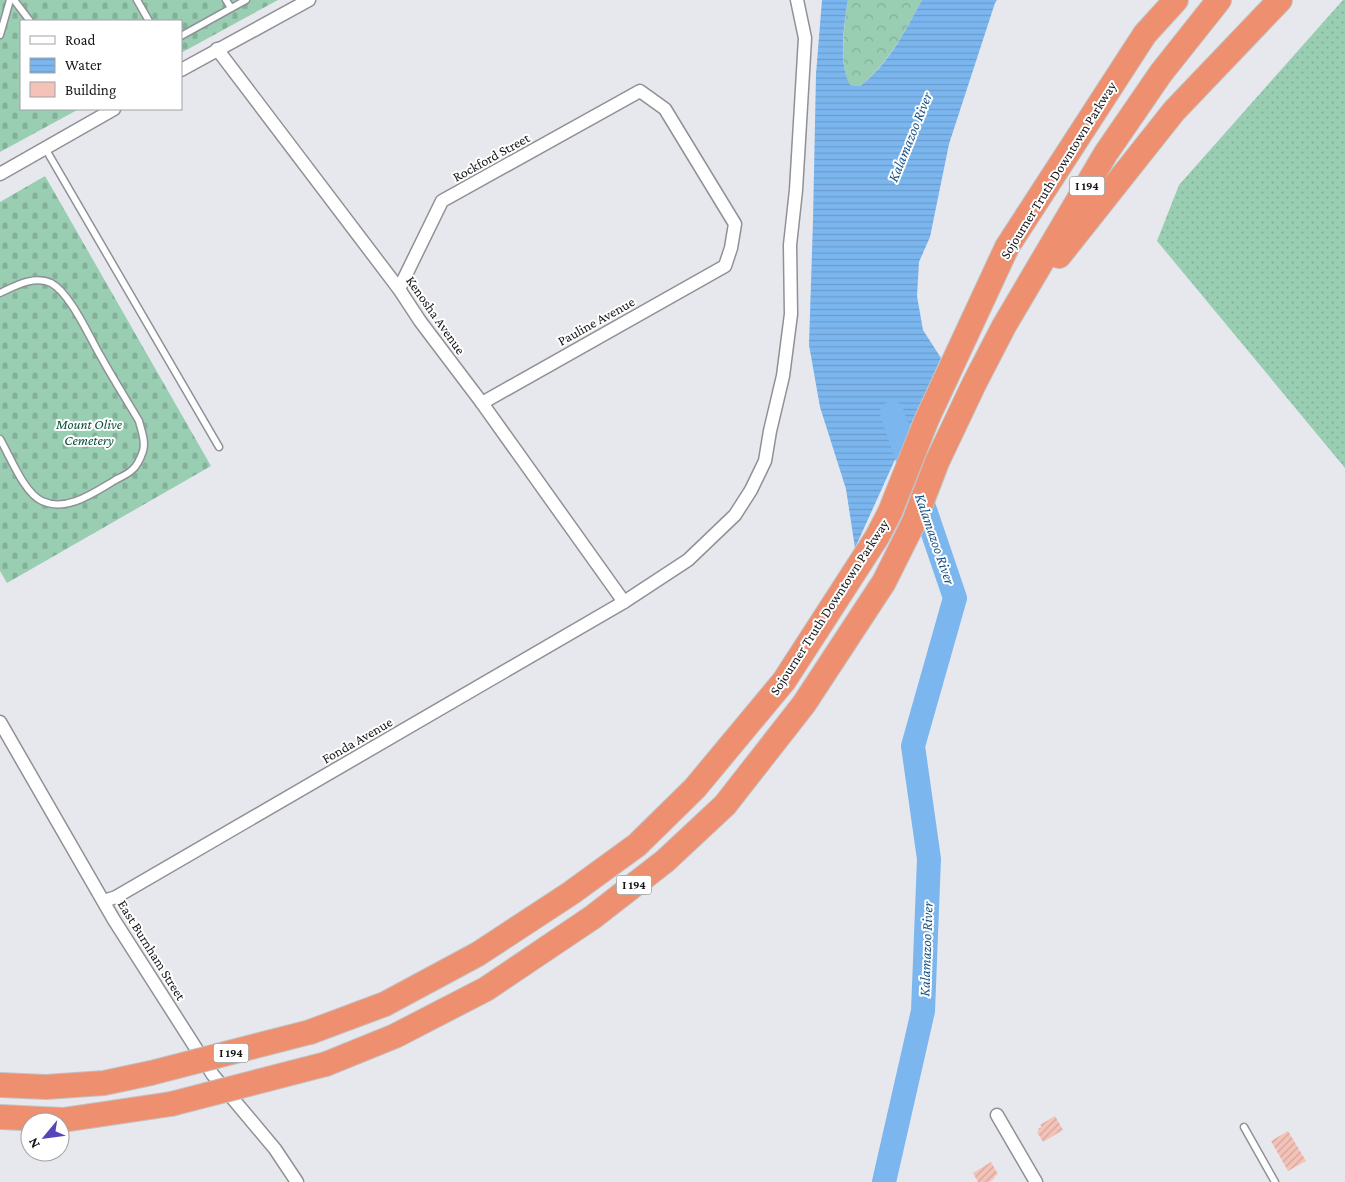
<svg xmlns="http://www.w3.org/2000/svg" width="1345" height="1182" font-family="'Crimson Pro',serif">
<defs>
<pattern id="grass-dots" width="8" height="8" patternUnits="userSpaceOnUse" patternTransform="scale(1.25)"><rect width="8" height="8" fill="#99ceb3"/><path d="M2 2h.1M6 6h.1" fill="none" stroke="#83b099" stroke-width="1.8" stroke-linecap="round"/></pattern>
<pattern id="forest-crowns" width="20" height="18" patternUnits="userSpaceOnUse" patternTransform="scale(1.25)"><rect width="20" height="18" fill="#99ceb3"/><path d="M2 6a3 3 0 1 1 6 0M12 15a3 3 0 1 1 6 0" fill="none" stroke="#83b099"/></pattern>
<pattern id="cemetery-stones" width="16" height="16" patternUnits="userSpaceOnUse" patternTransform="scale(1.25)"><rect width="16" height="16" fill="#99ceb3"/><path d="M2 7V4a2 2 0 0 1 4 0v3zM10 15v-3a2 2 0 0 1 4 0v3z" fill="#83b099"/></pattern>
<pattern id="water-rules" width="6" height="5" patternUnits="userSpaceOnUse" patternTransform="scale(1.25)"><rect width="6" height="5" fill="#7cb6ef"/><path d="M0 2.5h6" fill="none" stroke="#6a9ccc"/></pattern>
<pattern id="building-hatch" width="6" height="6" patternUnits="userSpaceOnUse" patternTransform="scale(1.25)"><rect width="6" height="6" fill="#f5c2b7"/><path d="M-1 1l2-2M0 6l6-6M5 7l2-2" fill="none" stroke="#d1a69d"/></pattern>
</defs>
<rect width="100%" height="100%" fill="#e7e8ed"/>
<polygon fill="url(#grass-dots)" points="1343,0 1345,0 1345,468 1157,241 1179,185"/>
<path fill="url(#forest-crowns)" d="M 848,0 L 922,0 C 905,31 889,63 860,86 L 849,85 C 839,63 844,24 848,0 Z"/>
<g fill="url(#cemetery-stones)">
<polygon points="0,0 278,0 181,53 181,21 21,21 21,109 79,109 0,152"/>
<polygon points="45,176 211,466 7,583 0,571 0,202"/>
</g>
<path fill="url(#water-rules)" d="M 822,0 L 848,0 C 844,24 838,63 850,85 L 860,86 C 889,64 905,31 922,0 L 997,0 L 995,3 L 949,144 L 930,237 L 919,262 L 917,296 L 923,330 L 941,358 L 855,548 L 846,489 L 820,407 L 809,345 L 813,220 L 816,74 Z"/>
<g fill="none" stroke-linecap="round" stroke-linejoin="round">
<polyline stroke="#7cb6ef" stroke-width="24" points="884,1182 923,1011 929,859 913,746 955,598 892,413"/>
</g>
<g fill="url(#building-hatch)">
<polygon points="1055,1116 1063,1130 1043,1142 1037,1132 1039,1131 1038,1129 1042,1127 1040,1125"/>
<polygon points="1288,1131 1306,1161 1288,1171 1271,1141"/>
<polygon points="991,1162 998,1174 994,1177 995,1178 989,1182 978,1182 973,1173"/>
</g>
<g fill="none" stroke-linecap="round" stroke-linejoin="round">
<defs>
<g id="service">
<polyline points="14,0 30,21"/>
<polyline points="137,0 149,21"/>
<polyline points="226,0 231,8"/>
<polyline points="0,35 10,0"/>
<polyline points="181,36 246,0"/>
<polyline points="45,148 219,447"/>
<path d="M 0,293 C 15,286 34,275 51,283 C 70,293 89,336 100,355 C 112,377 126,399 139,421 C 141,430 146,441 143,451 C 141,457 137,466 132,470 C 127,475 118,478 112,482 C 92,494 66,512 42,501 C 24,493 10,456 0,439"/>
<polyline points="1244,1127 1275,1182"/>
</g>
<g id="minor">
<polyline points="217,49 399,289 420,321 482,403 624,602"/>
<polyline points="181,70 309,0"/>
<polyline points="0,174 114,109"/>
<polyline points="399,289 442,201 640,91 665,109 735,224 731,248 725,266 482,403"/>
<polyline points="0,722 114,920 213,1075 275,1149 297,1182"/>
<polyline points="104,901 116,897 624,602 688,560 735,515 751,490 765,461 770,431 783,376 791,314 790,245 796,190 805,38 797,0"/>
<polyline points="997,1115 1036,1182"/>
</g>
<g id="motorway">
<polyline points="1059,256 1174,111 1280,0"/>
<polyline points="310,1032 385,1004 478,954 571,893 637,845 695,788 784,681 877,537 890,512 927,419 1007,247 1145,34 1176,0"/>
<polyline points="326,1064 395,1036 486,989 593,917 665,861 725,805 804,704 884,582 914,522 937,462 974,384 1004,326 1106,153 1161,73 1219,0"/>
<polyline points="0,1085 46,1087 104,1083 151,1073"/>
<polyline points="0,1117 63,1120 171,1104"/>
</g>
</defs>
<use href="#service" stroke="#909196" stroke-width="9"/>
<use href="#minor" stroke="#909196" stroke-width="15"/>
<use href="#motorway" stroke="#c2c2c3" stroke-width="26"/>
<use href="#service" stroke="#fff" stroke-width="6"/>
<use href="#minor" stroke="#fff" stroke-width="12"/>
<use href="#motorway" stroke="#ee8f6f" stroke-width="24"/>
<defs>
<g id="motorway-bridge">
<polyline points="151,1073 310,1032"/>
<polyline points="171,1104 326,1064"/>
</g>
</defs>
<use href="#motorway-bridge" stroke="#c2c2c3" stroke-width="26" stroke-linecap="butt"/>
<use href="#motorway-bridge" stroke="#ee8f6f" stroke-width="24"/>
</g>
<g text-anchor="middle" stroke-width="4" stroke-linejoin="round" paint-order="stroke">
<g fill="#fff" stroke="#5c5c5d" stroke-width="1">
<rect x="1069.5" y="176.5" width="35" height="19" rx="4"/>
<rect x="616.5" y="875.5" width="35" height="19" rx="4"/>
<rect x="213.5" y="1043.5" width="35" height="19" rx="4"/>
</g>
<g font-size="12" font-weight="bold" fill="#161618">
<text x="1087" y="190">I 194</text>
<text x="634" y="889">I 194</text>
<text x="231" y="1057">I 194</text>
</g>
<g font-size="14" fill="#161618" stroke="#fff">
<text transform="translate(491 157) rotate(-29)" y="5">Rockford Street</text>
<text transform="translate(1058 170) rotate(-58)" y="5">Sojourner Truth Downtown Parkway</text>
<text transform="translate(436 315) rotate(55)" y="5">Kenosha Avenue</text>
<text transform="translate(596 321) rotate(-29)" y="5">Pauline Avenue</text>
<text transform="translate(829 607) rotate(-57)" y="5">Sojourner Truth Downtown Parkway</text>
<text transform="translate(357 740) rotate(-30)" y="5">Fonda Avenue</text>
<text transform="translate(152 950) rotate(58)" y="5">East Burnham Street</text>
</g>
<g font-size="14" font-style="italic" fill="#095036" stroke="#fff">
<text x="89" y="429">Mount Olive<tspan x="89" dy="16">Cemetery</tspan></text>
</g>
<g font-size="15" font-style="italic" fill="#165387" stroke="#fff">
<text transform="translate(910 137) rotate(-68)" y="5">Kalamazoo River</text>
<text transform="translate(935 539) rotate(71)" y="5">Kalamazoo River</text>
<text transform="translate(926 949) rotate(-88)" y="5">Kalamazoo River</text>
</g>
</g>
<rect x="20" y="20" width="162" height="90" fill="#ffffff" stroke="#a2a2a3"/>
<rect x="30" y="36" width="25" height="8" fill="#ffffff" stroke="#a2a2a3"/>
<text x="65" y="45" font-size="15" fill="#161618">Road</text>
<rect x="30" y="58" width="25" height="15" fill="url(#water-rules)" stroke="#a2a2a3"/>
<text x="65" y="70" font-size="15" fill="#161618">Water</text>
<rect x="30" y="82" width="25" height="15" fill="#f5c2b7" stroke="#a2a2a3"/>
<text x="65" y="95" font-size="15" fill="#161618">Building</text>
<g transform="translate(45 1137) rotate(241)"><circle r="24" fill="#ffffff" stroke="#a2a2a3"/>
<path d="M0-4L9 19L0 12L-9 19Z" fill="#5943bb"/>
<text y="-8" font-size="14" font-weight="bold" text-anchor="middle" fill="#161618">N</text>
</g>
</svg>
